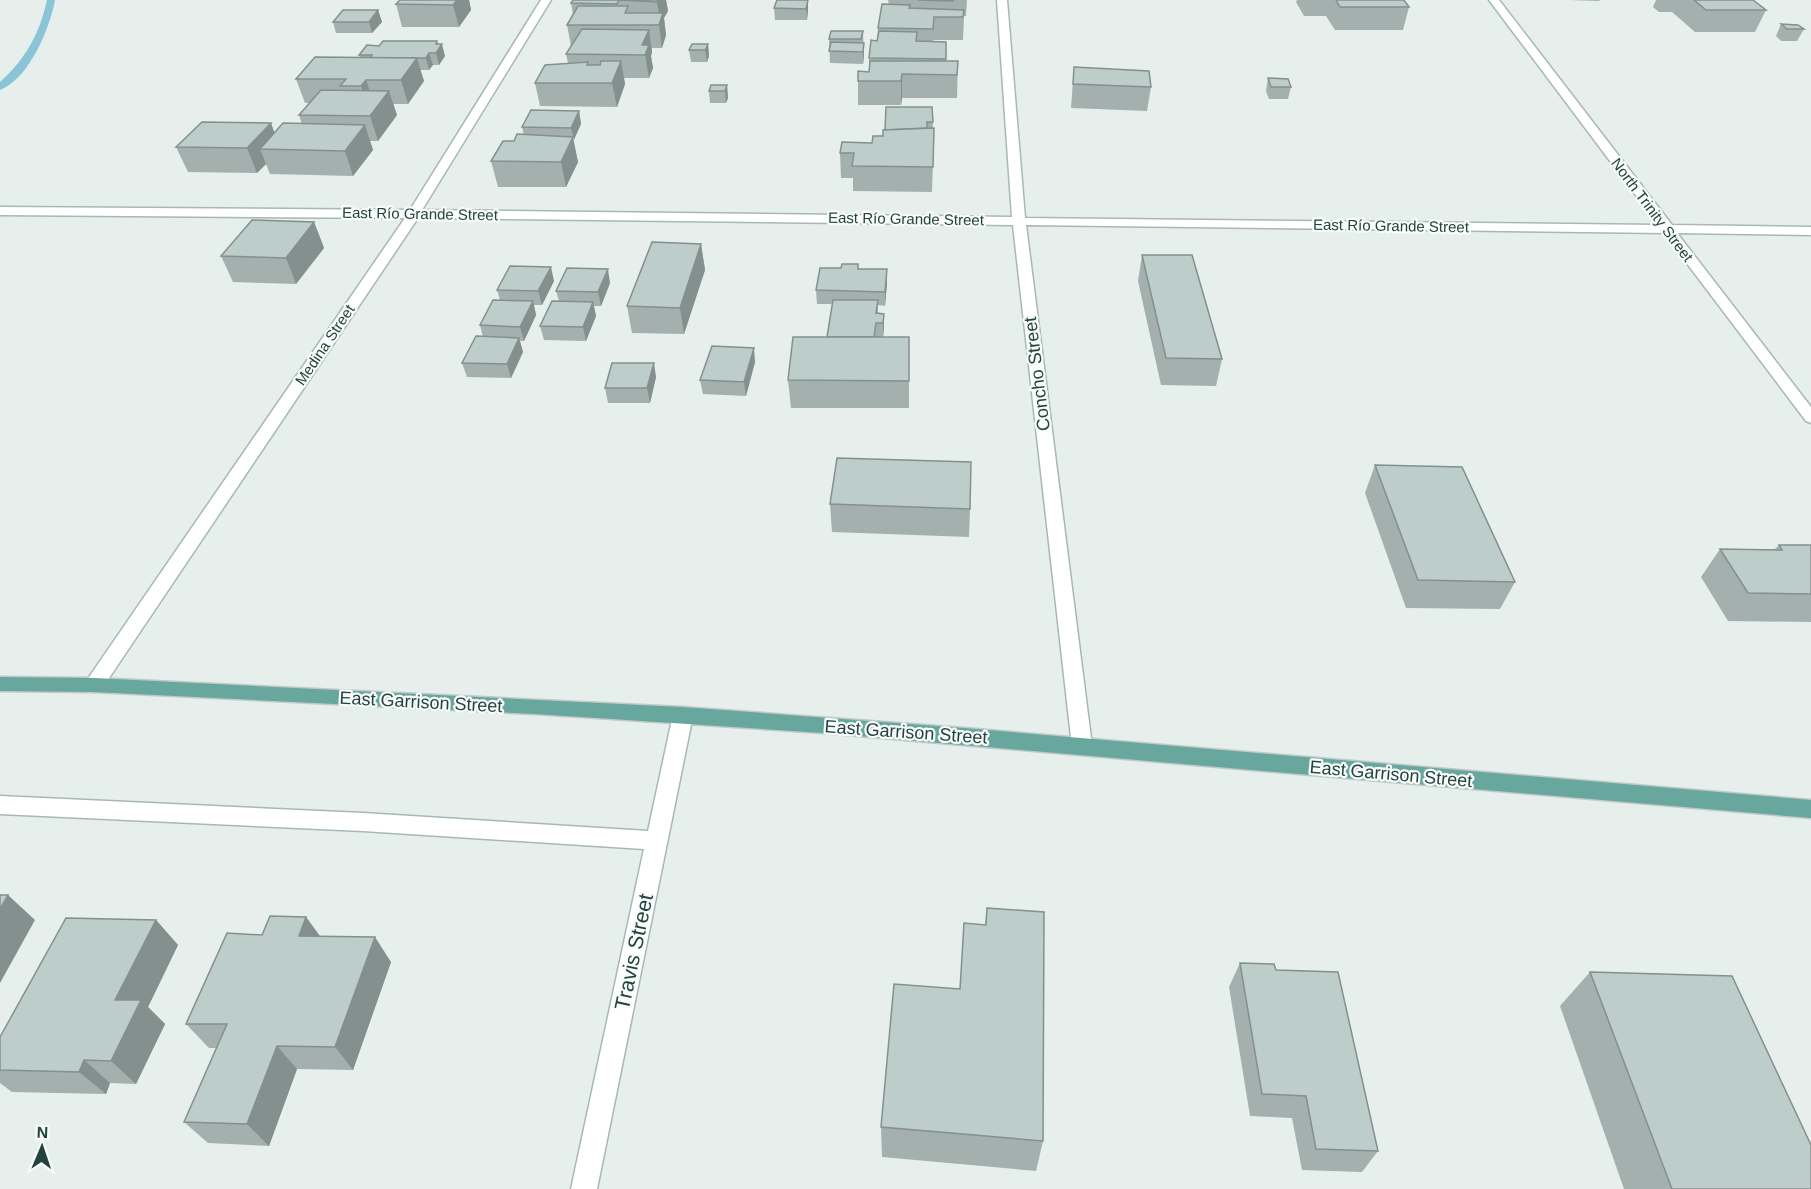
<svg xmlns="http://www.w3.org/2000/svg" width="1811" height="1189" font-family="Helvetica,sans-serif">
<rect width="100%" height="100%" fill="#e6efec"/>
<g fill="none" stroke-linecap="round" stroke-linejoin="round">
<path fill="#8bc3d7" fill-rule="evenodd" d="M 47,0 L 55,0 C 50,28 29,79 0,90 L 0,82 C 25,60 40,33 47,0 Z"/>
<defs>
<g id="street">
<polygon points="541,0 551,0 422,210 1012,217 997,0 1007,0 1025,218 1658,225 1489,0 1499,0 1672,225 1811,227 1811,235 1677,233 1811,407 1811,423 1806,421 1664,233 1026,225 1092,746 1089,752 1082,754 1075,752 1072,746 1013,225 418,218 101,690 94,692 87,690 84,685 87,680 405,218 0,215 0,207 410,210"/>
<polygon points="683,707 690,709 693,715 597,1189 571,1189 644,849 363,831 0,814 0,796 363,813 648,831 673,715 676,709"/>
</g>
<polygon id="primary" points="0,677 94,678 682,707 964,728 1811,800 1811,818 823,733 535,714 94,692 0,691"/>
</defs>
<use href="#street" stroke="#a8b8b4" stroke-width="3"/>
<use href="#primary" stroke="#c1cac9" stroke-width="3"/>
<use href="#street" fill="#fff" fill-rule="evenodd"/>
<use href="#primary" fill="#68a79e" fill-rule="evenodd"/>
</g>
<g fill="#a3b0ad">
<polygon points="469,0 471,10 459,27 402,27 396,4"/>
<polygon points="573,0 666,0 668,11 664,18 666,35 662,48 652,48 652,52 651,56 653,68 649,78 624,78 625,84 617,107 540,106 535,83 568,63 566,54 571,46 567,25 573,15 571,3"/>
<polygon points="808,0 808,10 807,20 775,20 774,8"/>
<polygon points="888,0 967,0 966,16 964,16 963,40 933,40 933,41 946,42 946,61 958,61 957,98 902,98 901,105 858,105 858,81 869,72 869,58 877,41 878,28 889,5"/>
<polygon points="1297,0 1404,0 1409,7 1403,30 1335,30 1326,16 1304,16 1296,2"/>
<polygon points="1569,0 1600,0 1599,1"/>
<polygon points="1656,0 1753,0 1766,10 1755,32 1695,32 1672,12 1659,12 1653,7"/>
<polygon points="378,10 382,22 372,33 336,33 333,22"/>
<polygon points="1781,24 1804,29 1797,41 1781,41 1776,36"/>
<polygon points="863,31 864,55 863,64 830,63 829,39"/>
<polygon points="438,44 445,56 439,65 433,65 429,70 420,70 424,81 408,104 393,104 397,115 378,141 370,141 373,150 353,176 270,174 266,164 257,173 188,172 176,147 271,123 274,133 302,124 299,115 309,103 305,103 296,79 360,57 359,55 379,46"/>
<polygon points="708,44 709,56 707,62 691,62 689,50"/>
<polygon points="1074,67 1151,87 1147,111 1071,108"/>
<polygon points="1268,78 1291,87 1288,99 1269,99 1266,91"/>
<polygon points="727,85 728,98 726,103 710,103 709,91"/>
<polygon points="932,107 933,128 934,128 932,192 853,191 853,178 841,178 840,153 872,143 883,136 885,130"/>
<polygon points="579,111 581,124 573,140 578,162 566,187 498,187 491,161 514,141 524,135 522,127"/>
<polygon points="314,222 324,248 296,284 233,282 221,256"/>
<polygon points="701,244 705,270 684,334 632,333 627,306"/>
<polygon points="1142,255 1222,359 1216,386 1161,385 1138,281"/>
<polygon points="858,269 887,283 885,306 878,305 878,314 884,314 884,328 883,337 909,337 909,408 791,408 788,380 827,337 832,304 817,304 816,290"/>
<polygon points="554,281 542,305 534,305 536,315 524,341 520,341 523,352 511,378 467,377 462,363 483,337 480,325 500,300 497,290"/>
<polygon points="610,283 601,306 594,306 596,316 586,341 544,340 540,326 559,301 556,291"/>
<polygon points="755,362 746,396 703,394 700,380"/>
<polygon points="656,377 650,403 608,403 605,388"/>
<polygon points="1375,465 1515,582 1500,609 1406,608 1365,493"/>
<polygon points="830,504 970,509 969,537 832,532"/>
<polygon points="1779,545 1811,545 1811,622 1728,621 1701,577 1720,549 1775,549"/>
<polygon points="987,908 1043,1141 1036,1171 882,1157 881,1127 960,989 964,923 985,925"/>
<polygon points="306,917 320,936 391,962 353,1070 297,1069 269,1146 208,1143 184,1122 216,1048 209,1048 186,1024"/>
<polygon points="156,920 178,945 148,1007 165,1024 136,1084 110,1083 106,1094 12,1092 0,1083 0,1037"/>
<polygon points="1240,963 1276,970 1378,1151 1362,1172 1302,1170 1292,1118 1250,1116 1229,987"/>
<polygon points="1590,972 1811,1189 1624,1189 1560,1006"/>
</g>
<g fill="#84908d">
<polygon points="457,0 469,0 471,10 459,27 453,5"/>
<polygon points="658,0 666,0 668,11 664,18 666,35 662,48 659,25 660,21 657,2"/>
<polygon points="808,0 808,10 807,20 806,9"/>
<polygon points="378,10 382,22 372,33 369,22"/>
<polygon points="649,30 652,52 651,56 653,68 649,78 645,55 642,45"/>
<polygon points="437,41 439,48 442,44 445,56 439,65 436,53 436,44"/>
<polygon points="864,43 864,55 863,64 863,52"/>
<polygon points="708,44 709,56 707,62 705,50"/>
<polygon points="429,53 433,65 429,70 426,58"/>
<polygon points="417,58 424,81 408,104 401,80"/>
<polygon points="621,61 625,84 617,107 612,83"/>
<polygon points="902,74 902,98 901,105 901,81"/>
<polygon points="366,80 374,103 369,110 361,86"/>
<polygon points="727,85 728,98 726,103 725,91"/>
<polygon points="389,91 397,115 378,141 370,116"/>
<polygon points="579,111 581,124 574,140 571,128"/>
<polygon points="271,123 280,148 260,149 266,164 257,173 247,148"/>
<polygon points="365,125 373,150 353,176 345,151"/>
<polygon points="573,137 578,162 566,187 561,162"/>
<polygon points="314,222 324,248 296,284 286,258"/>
<polygon points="701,244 705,270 684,334 680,308"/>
<polygon points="551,267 554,281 542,305 538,291"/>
<polygon points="608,269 610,283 601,306 598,292"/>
<polygon points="887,269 887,283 885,306 885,292"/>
<polygon points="533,301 536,315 524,341 520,327"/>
<polygon points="593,302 596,316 586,341 583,327"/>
<polygon points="884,314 884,328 883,337 883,323"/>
<polygon points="519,338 523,352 511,378 507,364"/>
<polygon points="754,348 755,362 746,396 744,382"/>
<polygon points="654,363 656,377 650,403 647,388"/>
<polygon points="8,895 35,920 0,983 0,909"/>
<polygon points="306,917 324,942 299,936"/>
<polygon points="156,920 178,945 148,1007 165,1024 136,1084 111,1061 115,1000"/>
<polygon points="375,937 391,962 353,1070 335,1047"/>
<polygon points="277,1046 297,1069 269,1146 247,1124"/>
<polygon points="84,1060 110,1083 106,1094 79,1072"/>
</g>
<g fill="#bdcdc9" stroke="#84908d" stroke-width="1.5">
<polygon points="400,0 457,0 453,5 396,4"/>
<polygon points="573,0 658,0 657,2 619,0 617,4 571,3"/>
<polygon points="777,0 808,0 806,9 774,8"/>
<polygon points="918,0 953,0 953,1"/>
<polygon points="1336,0 1404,0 1409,7 1340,7"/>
<polygon points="1694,0 1753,0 1766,10 1706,10"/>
<polygon points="882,4 910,5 909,8 964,10 963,17 934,17 933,29 878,28"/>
<polygon points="578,6 628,6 625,13 663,13 659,25 567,25"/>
<polygon points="343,10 378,10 369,22 333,22"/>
<polygon points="1781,24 1798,25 1804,29 1787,29"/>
<polygon points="582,29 649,30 642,45 649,45 645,55 566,54"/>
<polygon points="831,31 863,31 861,39 829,39"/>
<polygon points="879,31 917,32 916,41 946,42 946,59 869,58 871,40 877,41"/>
<polygon points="383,41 437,41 436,44 442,44 436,53 429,53 426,58 370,58 372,55 359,55 367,45 379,46"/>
<polygon points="831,42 864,43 863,52 829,51"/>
<polygon points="692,44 708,44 705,50 689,50"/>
<polygon points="315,57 417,58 401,80 366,80 361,86 340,86 346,79 296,79"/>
<polygon points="601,61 621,61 612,83 535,83 545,65 588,62 587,65 600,65"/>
<polygon points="870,61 958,61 957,75 902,74 901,81 858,81 858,71 869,72"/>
<polygon points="1074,67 1149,71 1151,87 1073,84"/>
<polygon points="1268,78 1288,79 1291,87 1271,87"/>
<polygon points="711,85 727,85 725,91 709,91"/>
<polygon points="321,90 389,91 370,116 299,115"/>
<polygon points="886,107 932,107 933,122 927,122 927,128 885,130"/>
<polygon points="531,110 579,111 571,128 522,127"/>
<polygon points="202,122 271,123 247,148 176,147"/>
<polygon points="283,123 365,125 345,151 260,149"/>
<polygon points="934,128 933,167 852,166 854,153 840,153 842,142 872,143 873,136 883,136 883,130"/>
<polygon points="517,134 573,137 561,162 491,161 503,141 514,141"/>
<polygon points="252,220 314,222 286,258 221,256"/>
<polygon points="652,242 701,244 680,308 627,306"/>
<polygon points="1142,255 1192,255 1222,359 1166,358"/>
<polygon points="842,264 858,264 858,269 887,269 885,292 816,290 820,268 841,268"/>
<polygon points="510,266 551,267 538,291 497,290"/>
<polygon points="567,268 608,269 598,292 556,291"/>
<polygon points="493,300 533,301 520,327 480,325"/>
<polygon points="833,300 878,300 876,313 884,314 883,323 876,323 874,337 827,337"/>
<polygon points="552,301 593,302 583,327 540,326"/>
<polygon points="476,336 519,338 507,364 462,363"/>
<polygon points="793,337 909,337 909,381 788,380"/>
<polygon points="712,346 754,348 744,382 700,380"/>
<polygon points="612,363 654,363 647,388 605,388"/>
<polygon points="837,458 971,462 970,509 830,504"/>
<polygon points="1375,465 1462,467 1515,582 1418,580"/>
<polygon points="1779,545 1811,545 1811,594 1748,593 1720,549 1782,550"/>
<polygon points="0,895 8,895 0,909"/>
<polygon points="987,908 1044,912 1043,1141 881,1127 894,984 960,989 964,923 986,925"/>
<polygon points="270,916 306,917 299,936 375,937 335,1047 277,1046 247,1124 184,1122 227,1024 186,1024 227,933 262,935"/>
<polygon points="66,918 156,920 115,1000 141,1000 111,1061 84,1060 79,1072 0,1070 0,1037"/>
<polygon points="1240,963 1274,964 1276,970 1338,972 1378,1151 1316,1149 1306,1096 1262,1094"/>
<polygon points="1590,972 1732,976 1811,1145 1811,1189 1672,1189"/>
</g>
<g text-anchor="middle" stroke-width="4.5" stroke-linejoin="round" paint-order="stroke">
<g font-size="15" fill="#23433e" stroke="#f7fbf9">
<text transform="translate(1652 210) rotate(53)" y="5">North Trinity Street</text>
<text transform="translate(420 214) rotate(1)" y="5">East Río Grande Street</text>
<text transform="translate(906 219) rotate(1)" y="5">East Río Grande Street</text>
<text transform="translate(1391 226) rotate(1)" y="5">East Río Grande Street</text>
<text transform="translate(325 345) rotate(-56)" y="5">Medina Street</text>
</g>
<g font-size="18" fill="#23433e" stroke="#f7fbf9">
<text transform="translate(1037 374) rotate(-97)" y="6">Concho Street</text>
<text transform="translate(421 702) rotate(3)" y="6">East Garrison Street</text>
<text transform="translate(906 732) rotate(4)" y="6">East Garrison Street</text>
<text transform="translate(1391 774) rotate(5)" y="6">East Garrison Street</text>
</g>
<g font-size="21" fill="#23433e" stroke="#f7fbf9">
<text transform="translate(634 952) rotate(-78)" y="7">Travis Street</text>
</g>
</g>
<g transform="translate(42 1147) rotate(2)" stroke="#f7fbf9" stroke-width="4.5" paint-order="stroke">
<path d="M0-4.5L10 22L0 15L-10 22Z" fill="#23433e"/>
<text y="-9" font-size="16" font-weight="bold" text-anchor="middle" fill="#23433e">N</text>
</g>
</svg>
